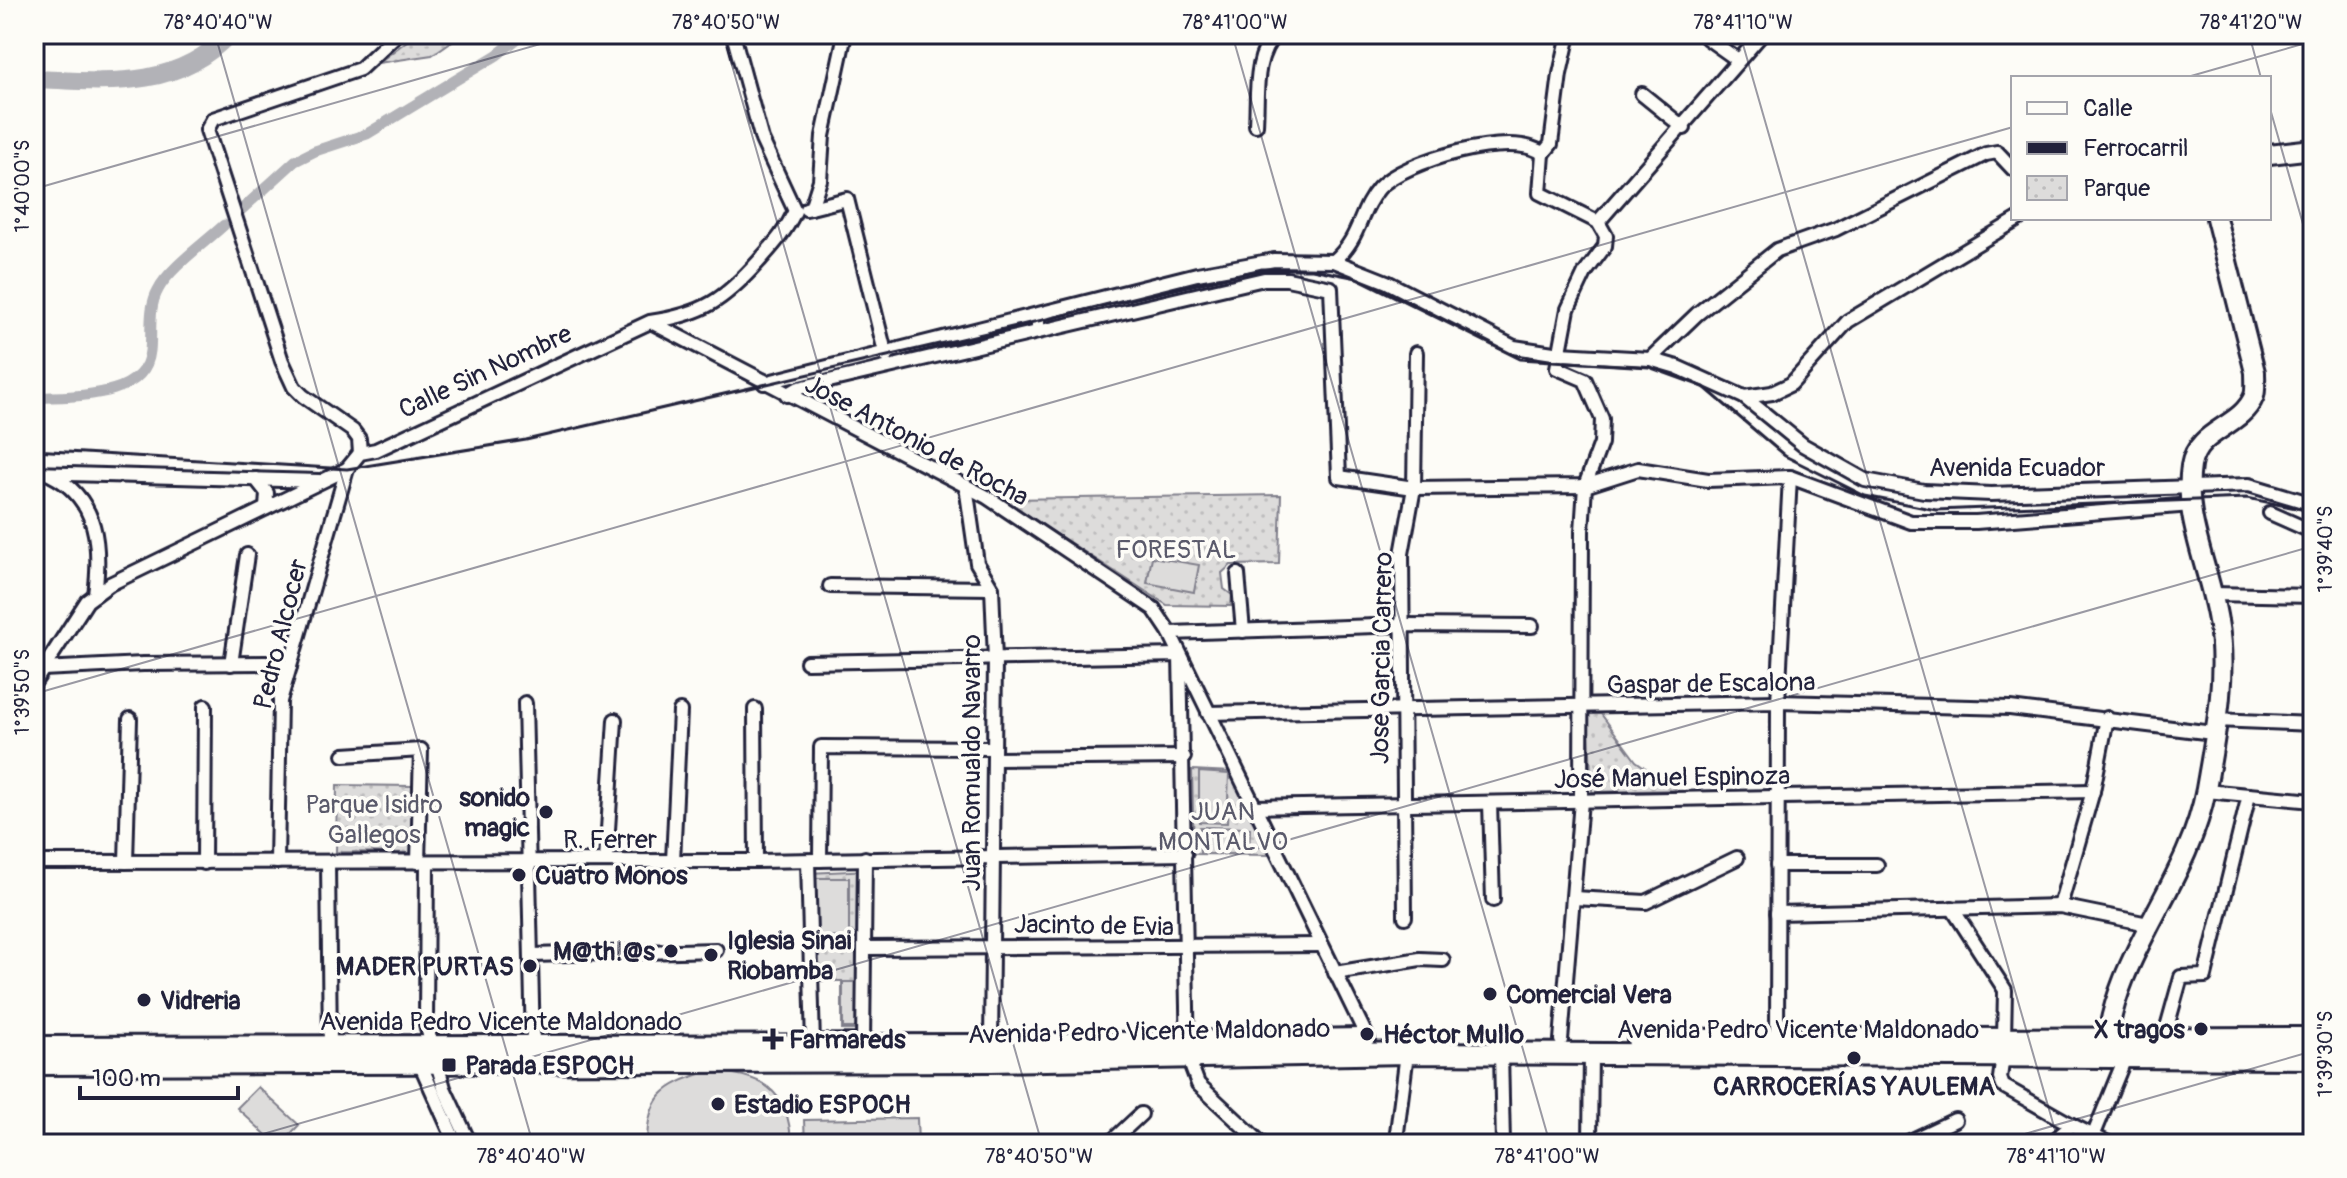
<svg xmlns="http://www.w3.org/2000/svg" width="2347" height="1178" font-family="Pangolin,sans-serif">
<defs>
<pattern id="park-dots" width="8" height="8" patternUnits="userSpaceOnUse" patternTransform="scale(2)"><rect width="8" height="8" fill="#dddcdb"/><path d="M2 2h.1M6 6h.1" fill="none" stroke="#bdbcbd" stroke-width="1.8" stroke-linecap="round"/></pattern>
</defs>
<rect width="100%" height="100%" fill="#fdfcf7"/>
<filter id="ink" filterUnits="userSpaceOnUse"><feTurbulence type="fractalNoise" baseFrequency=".0125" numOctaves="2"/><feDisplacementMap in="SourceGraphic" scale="16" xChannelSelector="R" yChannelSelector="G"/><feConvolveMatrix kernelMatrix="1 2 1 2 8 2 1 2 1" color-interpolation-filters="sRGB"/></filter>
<g filter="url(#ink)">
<g fill="url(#park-dots)" stroke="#807f8b" stroke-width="2">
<polygon points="416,34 462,34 432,55 378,63"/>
<polygon points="1281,495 1279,564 1231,565 1222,573 1224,589 1232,595 1231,606 1167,605 1002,499"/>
<polygon points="1588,714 1601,714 1636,761 1677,790 1592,792"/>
<polygon points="1192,770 1231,772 1269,855 1194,854"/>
<polygon points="337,785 413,786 412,853 336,852"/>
<polygon points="870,870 870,1030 842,1030 842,981 812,981 809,873"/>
</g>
<g fill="#dddcdb" stroke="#807f8b" stroke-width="2">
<polygon points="1152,557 1199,565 1194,592 1147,583"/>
<polygon points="1199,772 1229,774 1227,823 1199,822"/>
<polygon points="1200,827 1250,828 1249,854 1200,854"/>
<polygon points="814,878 849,878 849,937 814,938"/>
<polygon points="843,982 868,982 866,1028 843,1028"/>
<path d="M 707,1072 C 759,1072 790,1089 791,1144 L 647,1144 C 647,1097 663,1085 707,1072 Z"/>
<polygon points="258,1087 299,1125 281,1144 276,1144 237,1108"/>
<polygon points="917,1118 918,1144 805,1144 804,1120"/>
</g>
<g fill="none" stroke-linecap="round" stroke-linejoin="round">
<g stroke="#b2b2b7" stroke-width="11">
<polyline points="240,211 295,161 315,151 367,134 497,55 523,34"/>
<path d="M 34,398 C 69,395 145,401 150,351 C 152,332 148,307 158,290 C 168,269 206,242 224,225"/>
</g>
<path stroke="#b2b2b7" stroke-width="18" d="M 34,79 C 104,82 176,91 229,34"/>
<defs>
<g id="street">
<polyline points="1707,38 1738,60"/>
<polyline points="1642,94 1684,128"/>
<path d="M 1256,125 C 1258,94 1253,56 1276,34"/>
<polyline points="1543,154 1551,144 1560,74 1569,34"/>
<polyline points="811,208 847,199 886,356"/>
<polyline points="806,209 811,208 820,180 823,136 845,34"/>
<polyline points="1598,222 1762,34"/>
<path d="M 1334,261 C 1362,236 1358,212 1379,188 C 1403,161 1515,129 1543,154 L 1540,193 L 1598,222 L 1606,236 L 1605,246 L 1585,273 L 1568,309 L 1557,368 L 1585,380 L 1602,419 L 1601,443 L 1585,486 L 1582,531 L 1581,801 L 1561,1040"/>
<polyline points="651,322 987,497 1154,609 1170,633 1368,1039"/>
<polyline points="1038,331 1038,314 1197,274 1274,260 1334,261 1387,282 1514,347 1560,354 1650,359 1677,367 1744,397 1803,445 1865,480 1924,491 1991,494 2249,485 2313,504"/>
<polyline points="1650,359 1697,314 1777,250 1836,229 1986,154 1997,152 2013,169"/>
<polyline points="764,383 1038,314"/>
<polyline points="787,395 799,388 1264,279 1287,279 1331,288 1339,477 1414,488 1585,486 1638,469 1708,480 1790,477 1911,522 1976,522 2192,505"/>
<polyline points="1744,397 1772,393 1791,384 1848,321 2020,218"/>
<polyline points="360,453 359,439 353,431 303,396 294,387 282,361 207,130 213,119 360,69 397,34"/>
<polyline points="34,473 319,481"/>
<path d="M 51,475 C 99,499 101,548 95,595"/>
<polyline points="256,479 267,493 266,508"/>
<polyline points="966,486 977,563 992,588 995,659 991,1045"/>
<polyline points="2270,513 2313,532"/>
<polyline points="1238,574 1243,631"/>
<polyline points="830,586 992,588"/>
<polyline points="2212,594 2313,596"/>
<polyline points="1170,633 1404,625 1532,626"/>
<polyline points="807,662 1180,655 1188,1057 1198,1084 1262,1144"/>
<polyline points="231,664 247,555"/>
<polyline points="42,669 143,664 265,663 290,667"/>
<polyline points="34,683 87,601 110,584 347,469"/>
<polyline points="525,703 533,1045"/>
<polyline points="755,709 756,861"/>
<polyline points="1208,713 1778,702 2010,708 2213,733"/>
<polyline points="2215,720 2313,724"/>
<polyline points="344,755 421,750 418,862"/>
<polyline points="994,759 1184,757"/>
<polyline points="2206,791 2313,801"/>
<polyline points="1490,803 1493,900"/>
<polyline points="1253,807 2093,791"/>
<polyline points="820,860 821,747 994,748"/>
<polyline points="606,861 615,720"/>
<polyline points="673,861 680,711"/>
<polyline points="808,861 813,1045"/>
<polyline points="34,862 756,861 1185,854"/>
<polyline points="126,862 130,719"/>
<path d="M 277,862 L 280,701 L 347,469 L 360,453 L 376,450 L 650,322 C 704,314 724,300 759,261 C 774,244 786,231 795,211 L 762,140 L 733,34"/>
<polyline points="328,862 330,1048"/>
<polyline points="427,862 426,1024 444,1088 470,1144"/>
<polyline points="204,863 205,706"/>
<polyline points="1777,865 1877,865"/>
<polyline points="1574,898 1646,902 1737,858"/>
<polyline points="2060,906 2093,791 2107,718"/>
<polyline points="1952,908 2005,990 2004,1039"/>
<polyline points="1777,913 2060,906 2148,924"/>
<polyline points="1405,917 1402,554 1414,488 1416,353"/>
<polyline points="865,948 1321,945"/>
<polyline points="532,955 716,950"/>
<polyline points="1335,973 1420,959 1443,960"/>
<polyline points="2164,1038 2181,977 2205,976 2249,795"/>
<polyline points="1777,1039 1778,702 1790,477"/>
<polyline points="863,1045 865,858"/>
<polyline points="1501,1053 1503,1144"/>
<polyline points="2003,1056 2000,1078 2003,1086 2072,1125 2050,1144"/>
<polyline points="418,1059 456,1144"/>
<polyline points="2072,1125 2110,1144"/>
<polyline points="1109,1144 1141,1114"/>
<polyline points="1392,1144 1396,1140 1407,1053"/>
<polyline points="1590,1144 1591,1053"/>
<polyline points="1904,1144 1955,1120"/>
<polyline points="2090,1144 2127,1053"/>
</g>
<g id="secondary">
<polyline points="2269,154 2313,149"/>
<path d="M 2106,1053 C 2112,956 2189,884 2206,789 C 2215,737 2228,673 2218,621 C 2210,570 2183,518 2191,466 C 2197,429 2241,428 2254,396 C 2256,390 2255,379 2255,372 L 2216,218"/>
</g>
<g id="primary">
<polyline points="1638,1040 2313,1038"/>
<polyline points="34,1047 991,1045 1362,1039"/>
<polyline points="34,1064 991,1061 1407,1053 2313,1058"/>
</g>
</defs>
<use href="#street" stroke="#22223b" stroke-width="18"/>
<use href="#secondary" stroke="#22223b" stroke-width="24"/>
<use href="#primary" stroke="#22223b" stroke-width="26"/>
<use href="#street" stroke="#fdfcf7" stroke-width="12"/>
<use href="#secondary" stroke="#fdfcf7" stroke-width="18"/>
<use href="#primary" stroke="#fdfcf7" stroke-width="20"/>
<polyline stroke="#22223b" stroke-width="3" points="34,450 347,469 526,440 1262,269 1312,269 1357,278 1520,359 1649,367 1704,387 1785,456 1865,496 1936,510 2247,498 2301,509 2313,518"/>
</g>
</g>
<path fill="none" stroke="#22223b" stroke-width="2" stroke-opacity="0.45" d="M 215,34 L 533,1144M 723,34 L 1042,1144M 1232,34 L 1550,1144M 1740,34 L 2059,1144M 2249,34 L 2261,78M 2184,78 L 2313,41M 2269,105 L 2313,259M 34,189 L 575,34M 34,694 L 2013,127M 228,1144 L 2313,546M 1990,1144 L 2313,1051"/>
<g fill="#22223b" stroke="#fdfcf7" stroke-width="3">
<circle cx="546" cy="812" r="8"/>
<circle cx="519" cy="875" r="8"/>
<circle cx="671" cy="951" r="8"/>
<circle cx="711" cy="955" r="8"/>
<circle cx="530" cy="966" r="8"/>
<circle cx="1490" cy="994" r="8"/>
<circle cx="144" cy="1000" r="8"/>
<circle cx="2201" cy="1029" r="8"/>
<circle cx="1367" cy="1034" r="8"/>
<path d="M769 1027h8v8h8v8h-8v8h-8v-8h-8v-8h8z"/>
<circle cx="1854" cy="1058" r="8"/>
<rect x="441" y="1057" width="16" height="16" rx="4"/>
<circle cx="718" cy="1104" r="8"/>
</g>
<g text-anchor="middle" stroke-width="7" stroke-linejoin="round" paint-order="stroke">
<g font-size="26" fill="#22223b" stroke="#fdfcf7">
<text transform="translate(485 371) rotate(-25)" y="9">Calle Sin Nombre</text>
<text transform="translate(917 440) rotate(28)" y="9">Jose Antonio de Rocha</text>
<text x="2017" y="476">Avenida Ecuador</text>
<text transform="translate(280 634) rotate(-76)" y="9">Pedro Alcocer</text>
<text transform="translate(1381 658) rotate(-89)" y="9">Jose Garcia Carrero</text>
<text transform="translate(1711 683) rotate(-1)" y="9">Gaspar de Escalona</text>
<text transform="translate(971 763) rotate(-90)" y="9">Juan Romualdo Navarro</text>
<text transform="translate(1672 777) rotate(-1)" y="9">José Manuel Espinoza</text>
<text x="610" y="848">R. Ferrer</text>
<text transform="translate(1094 925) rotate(1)" y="9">Jacinto de Evia</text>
<text x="501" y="1030">Avenida Pedro Vicente Maldonado</text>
<text x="1798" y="1038">Avenida Pedro Vicente Maldonado</text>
<text transform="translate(1149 1031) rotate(-1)" y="9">Avenida Pedro Vicente Maldonado</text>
</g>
<g font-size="26" fill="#5a5a6b" stroke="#fdfcf7">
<text x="1176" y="558">FORESTAL</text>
<text x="374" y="813">Parque Isidro<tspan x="374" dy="30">Gallegos</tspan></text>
<text x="1223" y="820">JUAN<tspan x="1223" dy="30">MONTALVO</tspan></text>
</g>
<g font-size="26" font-weight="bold" fill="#22223b" stroke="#fdfcf7" text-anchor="start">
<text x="530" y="806" text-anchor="end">sonido<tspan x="530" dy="30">magic</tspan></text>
<text x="535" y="884">Cuatro Monos</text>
<text x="727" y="949">Iglesia Sinai<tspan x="727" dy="30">Riobamba</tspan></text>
<text x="655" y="960" text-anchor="end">M@th!@s</text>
<text x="514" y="975" text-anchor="end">MADER PURTAS</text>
<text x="1506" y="1003">Comercial Vera</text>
<text x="160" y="1009">Vidreria</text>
<text x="2185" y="1038" text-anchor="end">X tragos</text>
<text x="1383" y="1043">Héctor Mullo</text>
<text x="789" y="1048">Farmareds</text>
<text x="465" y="1074">Parada ESPOCH</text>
<text x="1854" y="1095" text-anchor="middle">CARROCERÍAS YAULEMA</text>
<text x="734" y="1113">Estadio ESPOCH</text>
</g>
</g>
<rect width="2347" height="1178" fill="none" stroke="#fdfcf7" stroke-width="88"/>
<rect x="2011" y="76" width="260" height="144" fill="#fdfcf7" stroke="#a5a5ac" stroke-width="2"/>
<rect x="2027" y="102" width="40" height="12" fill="#fdfcf7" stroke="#a5a5ac" stroke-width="2"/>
<text x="2083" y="116" font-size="24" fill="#22223b">Calle</text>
<rect x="2027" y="142" width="40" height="12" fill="#22223b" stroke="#a5a5ac" stroke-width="2"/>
<text x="2083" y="156" font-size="24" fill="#22223b">Ferrocarril</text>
<rect x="2027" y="176" width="40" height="24" fill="url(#park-dots)" stroke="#a5a5ac" stroke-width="2"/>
<text x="2083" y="196" font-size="24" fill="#22223b">Parque</text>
<path d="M80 1086v12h158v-12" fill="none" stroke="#22223b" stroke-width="4"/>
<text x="92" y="1086" font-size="24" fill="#22223b" stroke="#fdfcf7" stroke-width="6" paint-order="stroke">100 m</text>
<rect x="44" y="44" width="2259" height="1090" fill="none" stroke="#22223b" stroke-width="3"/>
<g font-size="20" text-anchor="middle" fill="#22223b">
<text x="218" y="29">78°40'40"W</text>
<text x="726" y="29">78°40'50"W</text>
<text x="1235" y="29">78°41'00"W</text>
<text x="1743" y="29">78°41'10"W</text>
<text x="2251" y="29">78°41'20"W</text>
<text transform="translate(22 186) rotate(-90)" y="7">1°40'00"S</text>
<text transform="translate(2325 549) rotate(-90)" y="7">1°39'40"S</text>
<text transform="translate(22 692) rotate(-90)" y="7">1°39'50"S</text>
<text transform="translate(2325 1054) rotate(-90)" y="7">1°39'30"S</text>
<text x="531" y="1163">78°40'40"W</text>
<text x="1039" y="1163">78°40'50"W</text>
<text x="1547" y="1163">78°41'00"W</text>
<text x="2056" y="1163">78°41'10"W</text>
</g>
</svg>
